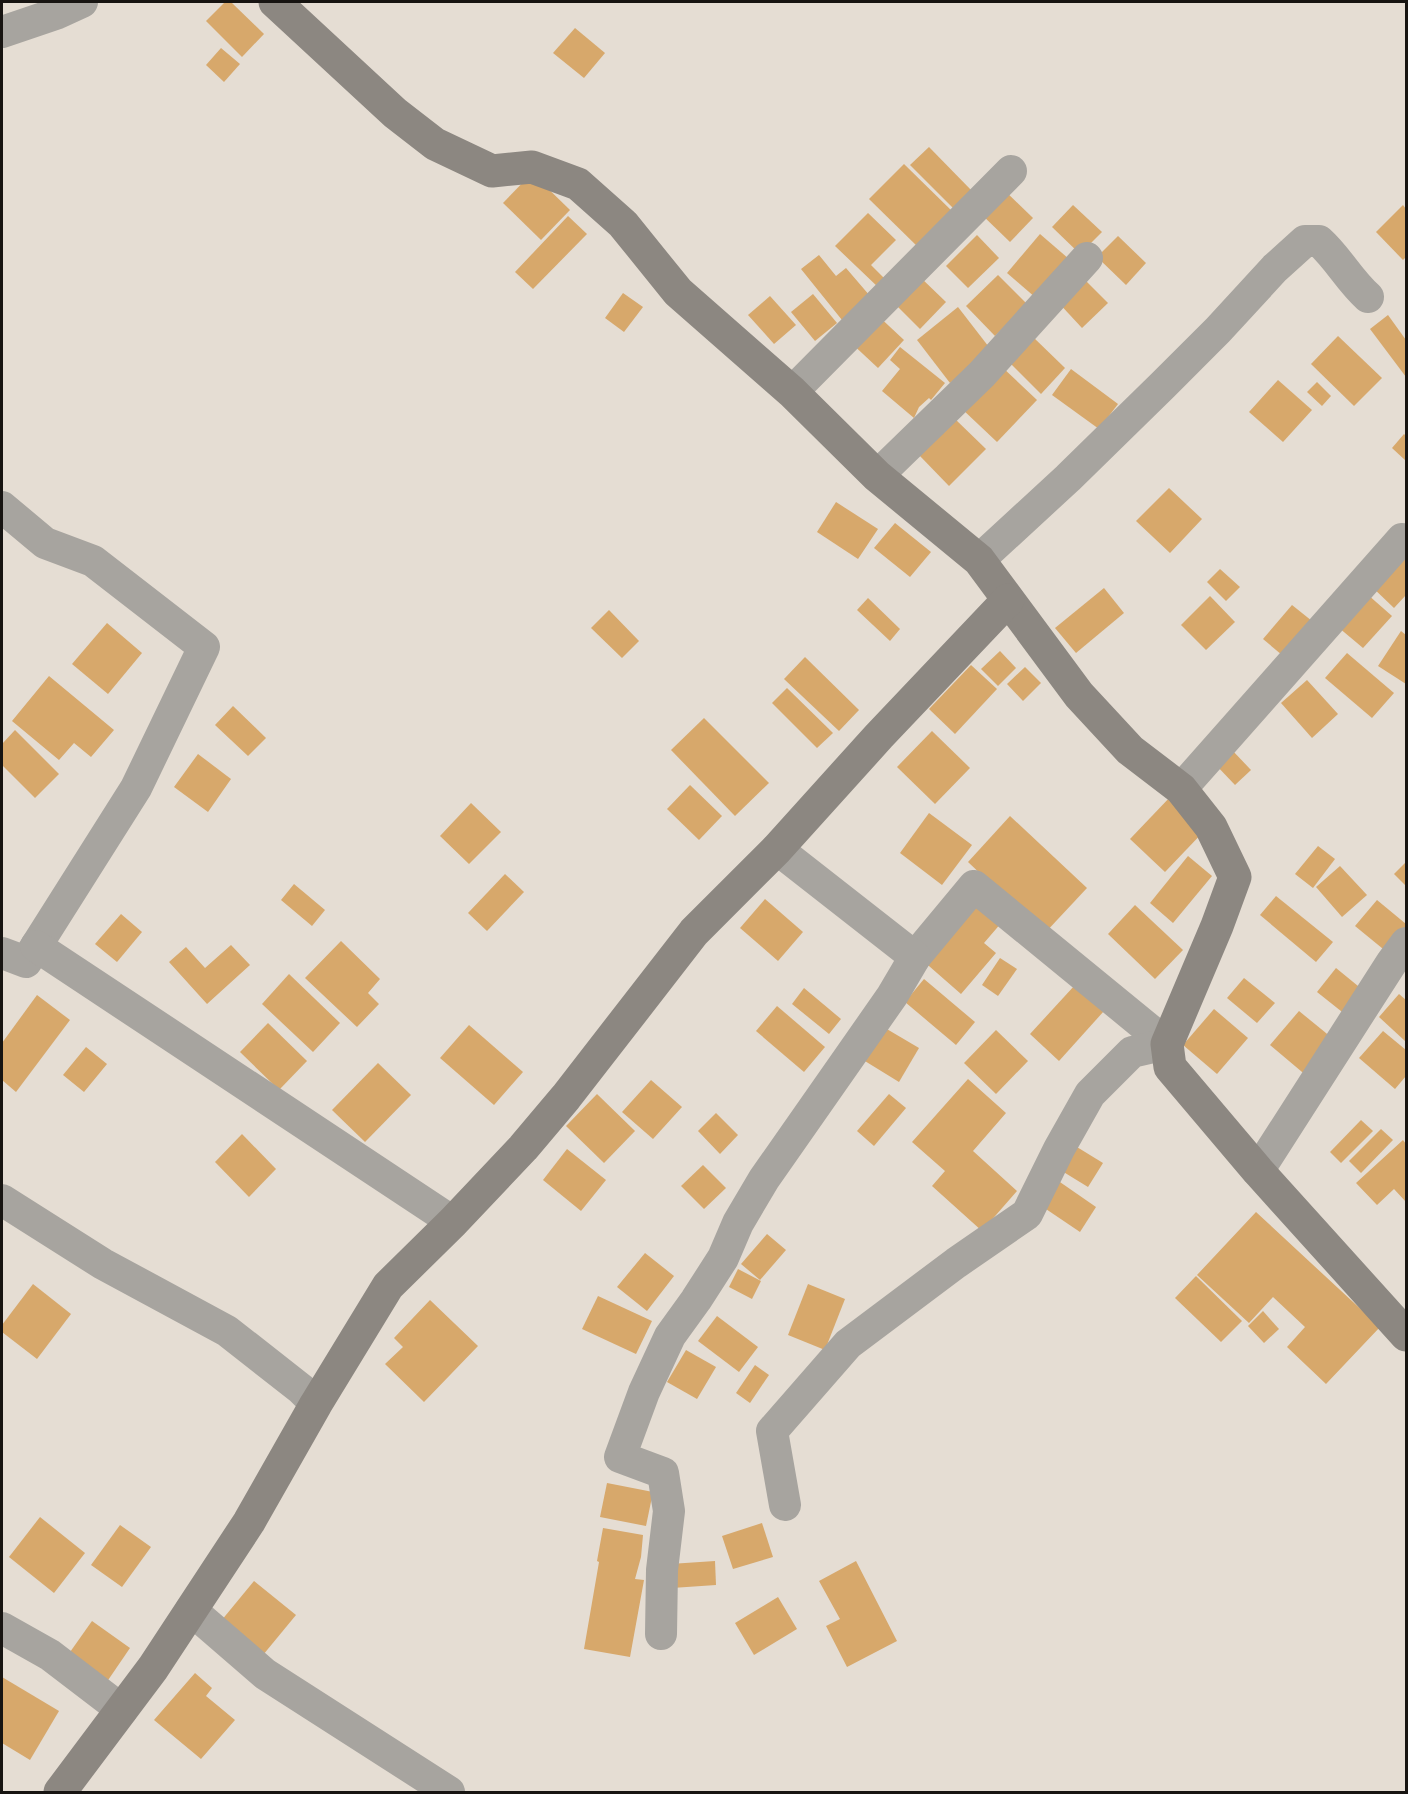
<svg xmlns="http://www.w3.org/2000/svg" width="1408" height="1794" font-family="'Exo 2',sans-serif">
<rect width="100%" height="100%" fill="#e5ddd3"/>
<g fill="#d7a86b">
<polygon points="225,2 231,2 264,34 242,57 206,21"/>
<polygon points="575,28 605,53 584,78 553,53"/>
<polygon points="221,48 240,64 224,82 206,65"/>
<polygon points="929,147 973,192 955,210 910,165"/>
<polygon points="904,164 955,214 920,249 869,199"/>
<polygon points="532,173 570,210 541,240 503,203"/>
<polygon points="1002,188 1033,218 1010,242 979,212"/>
<polygon points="1073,205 1102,232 1080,254 1052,227"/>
<polygon points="1403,205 1406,209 1406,257 1403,260 1376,232"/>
<polygon points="868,213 896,240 871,265 886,280 879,288 835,246"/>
<polygon points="568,216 587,234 533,289 515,272"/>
<polygon points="1040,234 1069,259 1036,298 1007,273"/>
<polygon points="977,235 999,258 968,288 946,266"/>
<polygon points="1118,236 1146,263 1126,285 1097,257"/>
<polygon points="819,255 836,276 846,268 870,296 842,320 801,269"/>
<polygon points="998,275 1027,304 995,336 966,306"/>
<polygon points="919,276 946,302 920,329 893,302"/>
<polygon points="1081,276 1108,303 1082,328 1056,300"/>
<polygon points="623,293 643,307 624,332 605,318"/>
<polygon points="813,294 837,323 815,341 791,312"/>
<polygon points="770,296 796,325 774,344 748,315"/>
<polygon points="958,307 992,351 950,383 917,340"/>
<polygon points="874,312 904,340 878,368 848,340"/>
<polygon points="1388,315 1406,340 1406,377 1370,329"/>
<polygon points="1032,336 1065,368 1041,394 1008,361"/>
<polygon points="1338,336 1382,378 1354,406 1311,364"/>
<polygon points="900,347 945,383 931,400 929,398 919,407 914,418 882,391 900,369 890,360"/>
<polygon points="1001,366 1037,400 997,442 961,408"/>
<polygon points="1071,369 1118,404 1099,429 1052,395"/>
<polygon points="1278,380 1312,410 1283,442 1249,412"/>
<polygon points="1317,382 1331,396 1322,406 1307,392"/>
<polygon points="954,418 986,449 949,486 918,454"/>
<polygon points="1404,434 1406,436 1406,461 1392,448"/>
<polygon points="1169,488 1202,519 1170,553 1136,521"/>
<polygon points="836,502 878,529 858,559 817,532"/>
<polygon points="895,523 931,552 910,577 874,548"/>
<polygon points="1399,554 1406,561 1406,595 1394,608 1369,584"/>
<polygon points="1220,569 1240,587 1226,601 1207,582"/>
<polygon points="1104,588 1124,613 1076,653 1055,628"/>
<polygon points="1367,594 1392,616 1363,648 1338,627"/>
<polygon points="1210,596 1235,622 1206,650 1181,625"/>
<polygon points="868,598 900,629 890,641 857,610"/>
<polygon points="1292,605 1317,625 1288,660 1263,639"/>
<polygon points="609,610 639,641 622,658 591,628"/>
<polygon points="107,623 142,653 108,694 72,664"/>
<polygon points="1401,631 1406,635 1406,684 1378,666"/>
<polygon points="1000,651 1016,668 998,686 981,669"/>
<polygon points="1347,653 1394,693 1372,718 1325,678"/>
<polygon points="805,657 859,710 839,731 784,679"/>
<polygon points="971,665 997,689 955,734 929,709"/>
<polygon points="1025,667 1041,683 1023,701 1007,684"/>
<polygon points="49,676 114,730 91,757 74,743 59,760 12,721"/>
<polygon points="1307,680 1338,714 1312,738 1281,703"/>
<polygon points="787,688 833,733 817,748 772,703"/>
<polygon points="233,706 266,738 248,756 215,725"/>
<polygon points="704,718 769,783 735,816 671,750"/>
<polygon points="15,730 59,774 35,798 2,765 2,744"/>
<polygon points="932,731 970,768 935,804 897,767"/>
<polygon points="1231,749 1251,770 1235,785 1215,764"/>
<polygon points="198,754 231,779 208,812 174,787"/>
<polygon points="690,785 722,816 699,840 667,809"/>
<polygon points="1172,795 1207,828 1165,872 1130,839"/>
<polygon points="471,803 501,832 469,864 440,836"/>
<polygon points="929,813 972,845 942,885 900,853"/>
<polygon points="1010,816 1087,888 1044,934 968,862"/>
<polygon points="1318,846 1335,859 1313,888 1295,874"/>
<polygon points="1188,856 1212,876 1173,923 1150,903"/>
<polygon points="1406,862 1406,886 1394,874"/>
<polygon points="1340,866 1367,895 1342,917 1316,887"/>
<polygon points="505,874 524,892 487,931 468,913"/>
<polygon points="294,884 325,910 312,926 281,900"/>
<polygon points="1276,896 1333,942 1316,962 1260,915"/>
<polygon points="973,898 1002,922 984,943 996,953 961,994 921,959"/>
<polygon points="765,899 803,932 778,961 740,928"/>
<polygon points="1377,900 1406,924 1406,932 1388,953 1355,926"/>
<polygon points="1135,905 1183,950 1155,979 1108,934"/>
<polygon points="121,914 142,932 117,962 95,944"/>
<polygon points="341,941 380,979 368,993 379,1004 357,1027 305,978"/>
<polygon points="231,945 250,965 207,1004 169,962 186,947 205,968"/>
<polygon points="1000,958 1017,969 998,996 982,985"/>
<polygon points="1336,968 1369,995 1351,1019 1317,992"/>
<polygon points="289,974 340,1023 313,1052 262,1004"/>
<polygon points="1244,978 1275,1003 1257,1023 1227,998"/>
<polygon points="924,979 975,1022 956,1045 905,1002"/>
<polygon points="1075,985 1104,1011 1059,1061 1030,1034"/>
<polygon points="804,988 841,1019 829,1034 792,1004"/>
<polygon points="1399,994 1406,1000 1405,1041 1379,1017"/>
<polygon points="37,995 70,1020 16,1092 2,1080 2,1043"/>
<polygon points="777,1006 825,1047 804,1072 756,1031"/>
<polygon points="1214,1009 1248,1038 1217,1074 1183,1045"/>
<polygon points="1299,1011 1337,1042 1308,1077 1270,1045"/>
<polygon points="268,1023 307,1061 279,1090 240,1052"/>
<polygon points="469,1025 523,1072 494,1105 440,1058"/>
<polygon points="880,1025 919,1048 899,1082 860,1058"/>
<polygon points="996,1030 1028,1061 996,1094 964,1063"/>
<polygon points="1383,1031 1406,1050 1406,1076 1395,1089 1359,1058"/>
<polygon points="86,1047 107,1064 84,1092 63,1075"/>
<polygon points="378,1063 411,1095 365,1142 332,1110"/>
<polygon points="968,1079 1006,1113 973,1151 1017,1191 982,1231 932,1186 945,1171 912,1142"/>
<polygon points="651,1080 682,1107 653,1139 622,1112"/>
<polygon points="597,1094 635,1131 604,1163 566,1126"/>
<polygon points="889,1094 906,1108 874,1146 857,1131"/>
<polygon points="716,1113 738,1135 720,1154 698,1131"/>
<polygon points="1361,1120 1373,1131 1341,1163 1330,1152"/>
<polygon points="1381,1129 1393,1140 1361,1173 1349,1161"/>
<polygon points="242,1134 276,1169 249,1197 215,1162"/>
<polygon points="1403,1140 1406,1144 1406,1202 1394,1189 1377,1205 1356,1183"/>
<polygon points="1072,1144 1103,1163 1088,1187 1057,1168"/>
<polygon points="567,1149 606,1180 581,1211 543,1180"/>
<polygon points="703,1165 726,1188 704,1209 681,1186"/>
<polygon points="1057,1180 1096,1207 1080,1232 1040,1205"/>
<polygon points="1256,1212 1380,1327 1326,1384 1287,1347 1305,1327 1273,1297 1249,1323 1197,1275"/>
<polygon points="767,1234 786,1250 760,1280 741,1264"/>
<polygon points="645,1253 674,1276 647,1311 617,1287"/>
<polygon points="738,1269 761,1281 752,1299 729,1287"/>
<polygon points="1196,1276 1242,1321 1221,1342 1175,1298"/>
<polygon points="33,1284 71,1314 37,1359 2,1332 2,1325"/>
<polygon points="808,1284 845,1299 825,1350 788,1335"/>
<polygon points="598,1296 652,1321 636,1354 582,1329"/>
<polygon points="430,1300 478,1346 424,1402 385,1364 403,1347 394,1338"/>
<polygon points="1263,1311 1279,1329 1264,1343 1248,1326"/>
<polygon points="717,1316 758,1347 739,1372 698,1341"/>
<polygon points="686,1350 716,1367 697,1399 667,1382"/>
<polygon points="755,1365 769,1375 750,1403 736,1393"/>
<polygon points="607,1483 653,1492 646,1526 600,1517"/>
<polygon points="40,1517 85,1553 54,1593 9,1557"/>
<polygon points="762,1523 773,1557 733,1569 722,1536"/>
<polygon points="120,1525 151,1547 122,1587 91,1565"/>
<polygon points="603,1528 643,1535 641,1557 635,1579 644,1580 630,1657 584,1649 599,1562 597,1561"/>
<polygon points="715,1561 716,1585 672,1588 670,1564"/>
<polygon points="856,1561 897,1641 847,1667 826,1626 840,1619 819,1581"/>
<polygon points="254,1581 296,1615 263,1655 221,1621"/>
<polygon points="778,1597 797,1629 754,1655 735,1623"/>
<polygon points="92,1621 130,1648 102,1689 63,1662"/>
<polygon points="195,1673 212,1688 206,1696 235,1720 201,1759 154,1720"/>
<polygon points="2,1677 59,1711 30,1760 2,1743"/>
</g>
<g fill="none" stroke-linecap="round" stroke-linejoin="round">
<g stroke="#a7a49f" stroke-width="32">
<polyline points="2,32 58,13 82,2"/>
<polyline points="792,392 1011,171"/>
<polyline points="877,476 982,374 1087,258"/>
<polyline points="2,507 45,543 93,561 204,647 136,788 26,962 2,953"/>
<path d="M 979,560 L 1068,478 L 1163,385 L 1218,330 L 1275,268 L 1305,241 L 1319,241 C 1338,258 1349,280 1368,297"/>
<polyline points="1181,789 1402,539 1406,543"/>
<polyline points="36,946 453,1222"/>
<polyline points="915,957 974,886 1167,1044"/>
<polyline points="1258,1171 1392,962 1406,943"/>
<polyline points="2,1200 103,1264 227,1331 301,1389 316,1404"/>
<polyline points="785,1505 772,1431 848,1344 956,1263 1027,1214 1059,1149 1090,1094 1132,1052 1167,1044"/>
<polyline points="191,1610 265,1674 449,1792"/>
<polyline points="2,1628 50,1655 122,1710"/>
<polyline points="661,1634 662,1570 669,1511 663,1473 620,1457 644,1392 670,1336 696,1300 723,1258 738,1223 764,1179 892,996 915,957 777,849"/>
</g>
<g stroke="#8c8781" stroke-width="33">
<polyline points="275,2 395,113 435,144 492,171 532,167 578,184 623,224 678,292 792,392 877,476 979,560 1079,695 1130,750 1181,789 1211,827 1235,877 1217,926 1167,1044 1170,1067 1258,1171 1406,1335"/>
<polyline points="60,1792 153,1668 249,1522 316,1404 388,1286 453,1222 523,1148 566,1097 694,932 777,849 879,736 1008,600"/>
</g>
</g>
<rect width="1408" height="1794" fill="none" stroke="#171411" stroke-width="6"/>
</svg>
